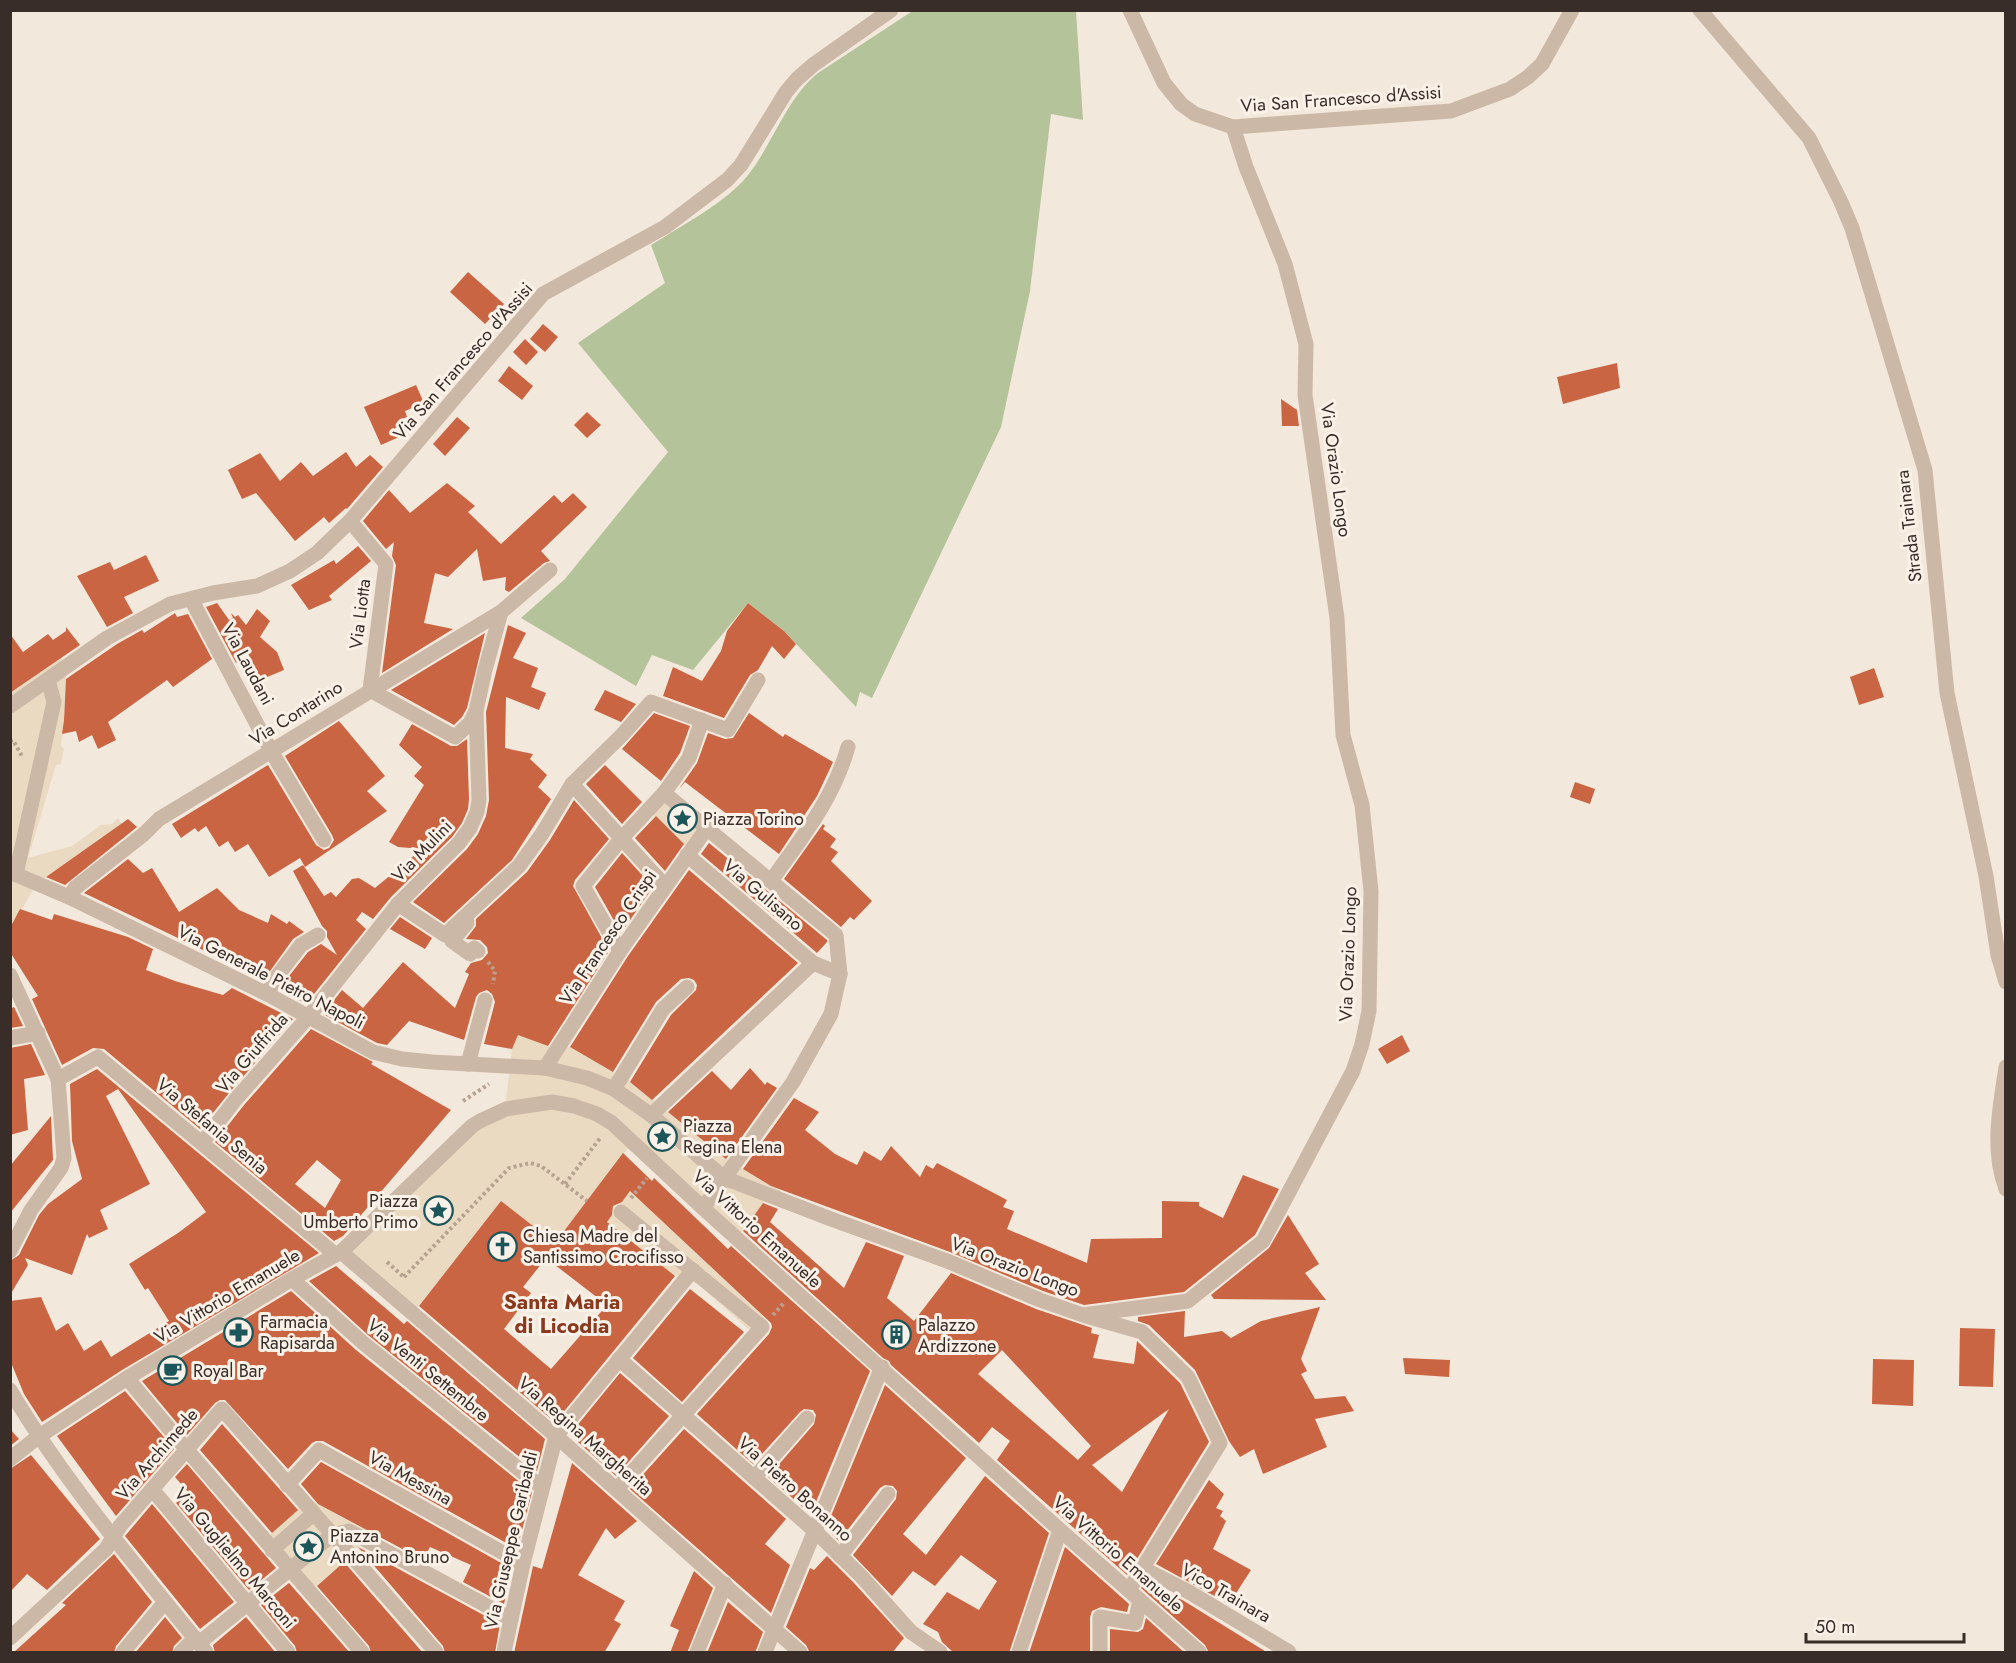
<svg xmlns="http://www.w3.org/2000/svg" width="2016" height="1663" font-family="Jost,sans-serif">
<rect width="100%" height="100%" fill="#f3e8dc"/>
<path fill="#b5c39b" d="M 914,10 L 1076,11 L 1083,120 L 1051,114 L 1030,291 L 1001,427 L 872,698 L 860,692 L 856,707 L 784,631 L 748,603 L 693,670 L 652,655 L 636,686 L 521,618 L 565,579 L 668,452 L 578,343 L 665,283 L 651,245 C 681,226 727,202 748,175 C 774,142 786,99 818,73 Z"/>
<g fill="#ebdac2">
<polygon points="61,658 66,677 64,720 61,746 64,749 61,764 56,765 28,858 72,846 101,825 112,824 118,818 122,824 37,883 11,928 11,693"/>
<polygon points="673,791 709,822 687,847 644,806"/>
<polygon points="517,1034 550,1047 566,1045 628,1080 728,1160 781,1191 764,1202 737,1237 633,1142 555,1243 501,1202 412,1314 341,1252 472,1126 505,1109 512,1049"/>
<polygon points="631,1190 768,1321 755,1335 699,1285 671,1273 607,1222"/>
<polygon points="306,1497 367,1531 361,1544 344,1562 304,1596 259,1545 298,1509"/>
</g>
<g fill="#ca6543" fill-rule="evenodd">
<polygon points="468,272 504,304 485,324 450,292"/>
<polygon points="543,324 558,337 545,352 530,339"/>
<polygon points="525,339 538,352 526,365 513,352"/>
<polygon points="1617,363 1620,388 1563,404 1557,377"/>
<polygon points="509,366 533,386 522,400 498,381"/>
<polygon points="416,385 424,403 405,411 407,417 399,420 402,425 395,428 399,437 381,445 364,407"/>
<polygon points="1281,399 1297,410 1299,426 1282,426"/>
<polygon points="587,412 601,425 587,438 574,425"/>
<polygon points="457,417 470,428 445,456 433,444"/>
<polygon points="346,452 356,467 370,455 383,467 347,509 346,508 329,523 324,517 295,541 256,493 242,499 228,470 260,453 280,481 301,462 313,476"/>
<polygon points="447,483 475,506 468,512 501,544 554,495 562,503 573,493 587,507 541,551 550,561 544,563 509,592 505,590 506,577 483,581 477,549 448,577 435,573 424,623 453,629 382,673 396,565 392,556 394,542 386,549 363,521 389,490 410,513"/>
<polygon points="358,546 371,561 329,596 332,600 309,610 291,585 334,560 336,564"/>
<polygon points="146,555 159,581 124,597 133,613 107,627 77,576 110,562 114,570"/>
<polygon points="217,603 229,620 233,618 231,613 235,617 238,615 246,625 257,609 270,621 260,637 277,652 284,670 260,680 247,651 236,663 206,607"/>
<polygon points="748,603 784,631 796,644 784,659 772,646 758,670 750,675 724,718 663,696 673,667 702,681 721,651 727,631"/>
<polygon points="175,613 177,617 188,614 212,659 173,687 167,680 108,722 116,740 98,749 92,735 79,742 76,731 62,734 64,720 66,679 117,644 142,630 144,633"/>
<polygon points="508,625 526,633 513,658 538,668 531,687 546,693 539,710 506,697 505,748 533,754 530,759 547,775 538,787 551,799 512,860 444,923 413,902 467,849 478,834 486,816 489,800 486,712"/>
<polygon points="66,627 80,645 10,693 10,634 23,652 48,634 53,640 66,631"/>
<polygon points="485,633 467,708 462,717 454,725 391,690"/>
<polygon points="1874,668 1884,697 1859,705 1850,677"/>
<polygon points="605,690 636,704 621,722 594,710"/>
<polygon points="654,713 690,726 680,753 661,781 622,749"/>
<polygon points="749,713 783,737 785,734 833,762 817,796 779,854 685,782 679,789 697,763 708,733 725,739 733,738"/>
<polygon points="339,721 385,776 367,791 387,811 305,867 300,858 269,877 248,844 235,852 228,841 219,847 206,826 198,832 195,828 181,838 172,824 268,765 316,845 324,850 329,848 334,840 332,835 285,756"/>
<polygon points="412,724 451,746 457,746 467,739 469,799 468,809 462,823 452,837 391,897 373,919 362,912 356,920 366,929 306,1004 280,990 286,980 308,952 321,944 337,955 327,937 327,931 322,926 293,871 303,865 324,896 331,892 336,897 352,879 359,878 375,888 422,849 398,847 389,842 424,785 414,776 422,767 399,745"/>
<polygon points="605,765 642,802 622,824 586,784"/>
<polygon points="1575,782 1595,789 1590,804 1570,797"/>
<polygon points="574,800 609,839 575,880 573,886 609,951 548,1046 518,1035 512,1049 484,1044 495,1002 492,994 487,990 479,993 476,997 464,1040 409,1021 387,1045 377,1043 323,1014 342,990 363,1008 403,962 455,1008 469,974 465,972 471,963 482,960 488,953 487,947 480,940 466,939 476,926 476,919 527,872 550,840"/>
<polygon points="656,816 684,844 665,871 635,838"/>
<polygon points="128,819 137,827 65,885 46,877"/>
<polygon points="823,824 825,826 823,829 836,839 830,847 838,852 831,861 872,901 854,920 850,917 841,927 784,879"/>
<polygon points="709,843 827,940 827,942 817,953 701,854"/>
<polygon points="622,853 653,887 621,933 595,887"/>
<polygon points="128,859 143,873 152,868 179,912 217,888 239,910 268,923 271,914 287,924 289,921 304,932 293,939 263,981 249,975 251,973 84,893"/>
<polygon points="689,870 798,963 652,1100 630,1082 671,1015 696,990 697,985 694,980 689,978 681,979 656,1002 613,1072 570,1047 628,956"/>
<polygon points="20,909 52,920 54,914 128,937 153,949 146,970 175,981 223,995 232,988 293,1019 229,1093 200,1129 104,1049 93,1048 62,1065 32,999 38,996 10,952 10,928"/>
<polygon points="400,917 432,938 425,949 390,929"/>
<polygon points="14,1007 23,1026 10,1028 10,1009"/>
<path d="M 311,1029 L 373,1062 L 371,1064 L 451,1110 L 343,1236 L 334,1241 L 215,1142 L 244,1105 ZM 317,1160 L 341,1180 L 325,1208 L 295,1184 Z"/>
<polygon points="1402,1035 1410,1051 1387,1064 1378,1049"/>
<polygon points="31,1044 45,1075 24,1079 28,1130 10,1135 10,1048"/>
<polygon points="750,1068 765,1085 767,1082 777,1088 726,1159 668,1112 712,1071 731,1090"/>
<polygon points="97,1069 319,1253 122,1370 42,1422 24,1394 10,1360 10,1301 41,1297 56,1331 68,1323 84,1351 101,1340 111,1357 169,1321 148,1288 145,1290 129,1264 178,1233 206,1212 118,1089 106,1096 150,1184 100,1210 108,1229 89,1238 87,1234 72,1275 25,1258 28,1265 10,1295 10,1261 19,1255 39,1215 48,1204 82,1179 72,1141 70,1084"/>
<polygon points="794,1098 819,1112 805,1130 835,1154 857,1165 864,1151 881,1161 891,1146 920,1177 926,1165 933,1169 937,1163 1007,1200 1003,1207 1014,1211 1007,1229 1087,1263 1091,1239 1162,1238 1162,1201 1199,1202 1199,1206 1223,1218 1243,1175 1279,1189 1255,1235 1184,1292 1084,1305 1043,1291 950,1252 771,1186 743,1169"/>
<polygon points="51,1116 53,1160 10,1213 10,1166"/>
<path d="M 623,1153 L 652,1181 L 654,1178 L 728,1249 L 731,1246 L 870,1371 L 811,1514 L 768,1477 L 814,1424 L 816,1415 L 813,1410 L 804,1409 L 800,1412 L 753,1464 L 697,1414 L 769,1334 L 772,1327 L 771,1323 L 630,1191 L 622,1202 L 613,1206 L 612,1215 L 607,1222 L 675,1276 L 557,1420 L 551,1415 L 550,1418 L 419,1306 L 501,1201 L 555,1243 ZM 546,1258 L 607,1305 L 551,1369 L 504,1329 L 531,1293 L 523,1287 Z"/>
<path d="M 763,1203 L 778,1209 L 770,1222 L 844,1288 L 866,1242 L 904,1256 L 887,1298 L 914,1321 L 951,1273 L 1036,1309 L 1092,1328 L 1091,1333 L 1099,1335 L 1093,1358 L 1134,1364 L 1137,1341 L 1180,1383 L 1209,1442 L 1127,1575 L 997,1460 L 1010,1441 L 992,1427 L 979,1443 L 891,1365 L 889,1361 L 883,1358 L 743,1231 ZM 1002,1350 L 1091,1446 L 1078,1460 L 978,1374 ZM 1169,1409 L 1122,1492 L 1092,1465 Z"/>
<polygon points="1288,1215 1319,1264 1305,1273 1326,1300 1214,1299 1211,1295 1269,1248"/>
<polygon points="336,1266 404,1324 407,1321 545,1439 537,1471 368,1335 309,1281"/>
<polygon points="690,1289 744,1332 682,1402 633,1358"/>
<polygon points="291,1291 356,1350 532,1492 517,1549 323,1441 316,1441 312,1443 288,1469 225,1400 220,1400 215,1403 187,1435 142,1381"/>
<polygon points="1320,1307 1301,1359 1307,1371 1301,1374 1315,1399 1345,1396 1354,1411 1315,1419 1327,1447 1263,1474 1254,1449 1240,1457 1229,1441 1195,1370 1149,1325 1138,1321 1138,1317 1185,1311 1184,1337 1222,1331 1231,1338 1261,1321"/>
<polygon points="1960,1328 1995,1329 1993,1387 1959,1386"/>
<polygon points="1403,1358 1450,1360 1449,1377 1405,1374"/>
<polygon points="1873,1359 1914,1360 1913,1406 1872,1404"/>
<polygon points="620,1373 669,1416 616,1476 578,1442 578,1440 571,1433"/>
<polygon points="885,1385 966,1458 903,1534 926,1555 985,1476 1049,1533 1009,1653 954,1653 942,1642 938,1632 923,1624 947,1592 979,1610 997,1581 961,1555 935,1586 913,1571 892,1596 853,1555 896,1499 897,1491 893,1486 885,1485 880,1488 839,1541 826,1528"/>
<polygon points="125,1391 174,1449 116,1516 57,1436"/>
<polygon points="222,1424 298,1510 272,1533 200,1450"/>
<polygon points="10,1429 19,1439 10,1446"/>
<polygon points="684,1429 786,1519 765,1544 790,1565 771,1613 630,1489"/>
<polygon points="31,1455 100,1539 47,1590 27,1574 10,1592 10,1469"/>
<polygon points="321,1462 512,1569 504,1604 463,1582 471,1565 430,1547 423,1560 318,1504 301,1484"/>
<polygon points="572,1463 637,1521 615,1539 606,1528 578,1575 625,1601 614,1620 621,1624 604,1653 514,1653 533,1566 542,1569"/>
<polygon points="187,1464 276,1568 249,1590 176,1503 188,1492 175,1477"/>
<polygon points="1209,1480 1224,1494 1216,1508 1223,1511 1220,1516 1226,1521 1213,1549 1251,1570 1229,1604 1156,1564"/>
<polygon points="152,1504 234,1602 200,1629 125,1536"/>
<polygon points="358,1547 500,1624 495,1653 445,1653 443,1646"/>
<polygon points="1065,1547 1129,1604 1127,1612 1101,1607 1092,1611 1090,1617 1090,1653 1029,1653"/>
<polygon points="114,1554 152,1602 116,1646 114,1653 13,1653 66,1605 62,1603"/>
<polygon points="827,1556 854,1583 904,1638 892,1653 810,1653 806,1645 786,1627 810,1568 814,1570"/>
<polygon points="344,1562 423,1653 371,1653 369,1646 317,1586"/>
<polygon points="694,1571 713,1588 687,1653 670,1653 679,1630 670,1626"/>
<polygon points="1146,1581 1184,1601 1268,1653 1209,1653 1205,1645 1141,1588"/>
<polygon points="289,1583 350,1653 297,1653 295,1646 261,1605"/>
<polygon points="728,1602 763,1632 755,1653 707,1653"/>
<polygon points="165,1617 182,1638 174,1646 172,1653 135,1653"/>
<polygon points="246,1617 276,1653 215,1653 213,1645"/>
<polygon points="1146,1618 1185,1653 1110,1653 1110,1629 1138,1632 1143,1629"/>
</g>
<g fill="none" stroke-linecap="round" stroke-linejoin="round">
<g stroke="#b7a291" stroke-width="4" stroke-dasharray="3 3" stroke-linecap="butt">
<polyline points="10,741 13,740 23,758"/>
<polyline points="488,962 495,971 493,984"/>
<polyline points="463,1101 489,1084"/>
<polyline points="565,1184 601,1137"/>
<polyline points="631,1198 647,1178"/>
<polyline points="387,1262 404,1277"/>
<polyline points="404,1277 509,1168 530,1163 541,1166 587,1201"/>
<polyline points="773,1315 784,1303"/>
</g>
<g stroke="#ccb8a7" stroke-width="15">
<polyline points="466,916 467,923 452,941 470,954 474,948 478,951"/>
<polyline points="267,994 278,975 301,945 318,935"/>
<polyline points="468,1064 485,1000"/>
<polyline points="123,1652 165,1602"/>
</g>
<g stroke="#ccb8a7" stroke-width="15">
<polyline points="1700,10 1809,138 1841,202 1852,228 1925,470 1947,693 1986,876 1998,955 2006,982"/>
<polyline points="350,521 386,564 370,690 455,737 470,723 476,711"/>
<polyline points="191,599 271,751 324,840"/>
<polyline points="572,784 665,886"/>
<polyline points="664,793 836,935 840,974 831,1014 793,1082 703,1208"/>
<polyline points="687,855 813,963 840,974"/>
<polyline points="10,872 69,897 267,994 373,1052 402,1059 432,1062 545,1068 587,1078 614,1089 651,1115 724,1178 831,1219 947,1261 1040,1300 1083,1315 1188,1301 1263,1241 1353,1071 1362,1044 1369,1011 1371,891 1362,805 1343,735 1337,618 1305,395 1306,344 1285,264 1246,167 1233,127"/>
<polyline points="16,874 54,702 48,680"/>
<path d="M 771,881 C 802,837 833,800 848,747"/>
<polyline points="69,897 75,888 144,834 159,819 501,612 550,570"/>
<polyline points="398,904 445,935 519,866 542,834 572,784 623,734 651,702 728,730 758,680"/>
<polyline points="620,951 583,886 621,839 664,793 689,758 702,720"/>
<polyline points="10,975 58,1079 64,1158 61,1168 31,1210 10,1251"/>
<polyline points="10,1038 38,1033"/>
<path d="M 2006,1067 C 2000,1108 1991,1149 2006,1189"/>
<polyline points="545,1068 620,951 707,828"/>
<polyline points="58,1079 98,1057 336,1255"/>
<polyline points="614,1089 663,1009 687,987"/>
<polyline points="651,1115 813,963"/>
<polyline points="202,1143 236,1099 309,1016 398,904 459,843 470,828 477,812 479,800 476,711 485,670 501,612"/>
<polyline points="292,1279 362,1342 541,1487"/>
<polyline points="1086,1316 1142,1332 1188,1377 1220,1443 1129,1590"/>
<polyline points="619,1359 815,1531 861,1576 911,1632 940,1652"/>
<polyline points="127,1378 187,1450 362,1652"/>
<path d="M 10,1390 C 66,1484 138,1568 206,1652"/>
<polyline points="754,1478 807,1418"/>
<polyline points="287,1485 319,1450 523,1564"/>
<polyline points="152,1489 288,1652"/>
<polyline points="617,1489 762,1327 621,1212"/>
<polyline points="272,1550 313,1514"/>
<polyline points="840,1556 888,1494"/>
<polyline points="1142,1568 1189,1592 1289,1652"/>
<polyline points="10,1638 106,1549 120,1526 222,1409 436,1652"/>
<polyline points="199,1643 332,1535 349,1531 511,1619"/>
<polyline points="181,1652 195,1638"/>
<polyline points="504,1652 523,1564 556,1436 693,1270"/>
<polyline points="697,1652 725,1584"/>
<polyline points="765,1652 882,1367"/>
<polyline points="1019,1652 1060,1530"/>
<polyline points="1100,1652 1100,1617 1135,1623 1140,1600"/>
</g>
<g stroke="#ccb8a7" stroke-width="15">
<polyline points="1130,10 1164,83 1181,104 1195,114 1233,127 1451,111 1510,89 1528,77 1542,64 1572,10"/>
<polyline points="10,706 107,638 170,604 213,593 257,586 290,571 317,553 350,521 543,294 665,227 727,180 741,165 786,92 797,79 813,65 891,10"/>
<polyline points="341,1252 556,1436 800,1652"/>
<polyline points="10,1459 38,1437 127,1378 292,1279 341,1252 472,1126 480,1121 506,1109 552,1102 574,1106 597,1114 612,1123 703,1208 1060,1530 1199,1652"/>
</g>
</g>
<defs>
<symbol id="sight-ring" viewBox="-11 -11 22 22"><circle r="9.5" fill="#faf2e8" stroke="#1c565b" stroke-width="1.5"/><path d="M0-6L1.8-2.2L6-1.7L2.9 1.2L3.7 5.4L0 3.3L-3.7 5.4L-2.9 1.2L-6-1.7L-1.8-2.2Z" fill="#1c565b"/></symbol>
<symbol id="church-ring" viewBox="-11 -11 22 22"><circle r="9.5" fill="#faf2e8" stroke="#1c565b" stroke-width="1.5"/><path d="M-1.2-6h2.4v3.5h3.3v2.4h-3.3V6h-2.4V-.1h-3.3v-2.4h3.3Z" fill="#1c565b"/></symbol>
<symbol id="pharmacy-ring" viewBox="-11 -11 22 22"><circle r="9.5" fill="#faf2e8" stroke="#1c565b" stroke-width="1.5"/><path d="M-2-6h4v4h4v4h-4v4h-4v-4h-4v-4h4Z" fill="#1c565b"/></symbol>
<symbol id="building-ring" viewBox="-11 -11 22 22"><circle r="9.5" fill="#faf2e8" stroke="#1c565b" stroke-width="1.5"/><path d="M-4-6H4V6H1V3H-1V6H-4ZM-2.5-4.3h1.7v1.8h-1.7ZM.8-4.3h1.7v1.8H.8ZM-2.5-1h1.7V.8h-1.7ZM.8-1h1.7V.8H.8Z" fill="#1c565b"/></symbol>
<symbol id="cafe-ring" viewBox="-11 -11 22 22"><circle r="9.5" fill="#faf2e8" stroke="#1c565b" stroke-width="1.5"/><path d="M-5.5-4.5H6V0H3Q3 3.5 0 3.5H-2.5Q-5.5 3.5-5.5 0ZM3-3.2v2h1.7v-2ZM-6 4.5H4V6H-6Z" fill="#1c565b"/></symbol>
</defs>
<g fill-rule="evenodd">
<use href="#sight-ring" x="666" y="802" width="33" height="33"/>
<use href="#sight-ring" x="646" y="1120" width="33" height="33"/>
<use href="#sight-ring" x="422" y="1194" width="33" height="33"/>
<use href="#church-ring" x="486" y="1230" width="33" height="33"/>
<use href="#pharmacy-ring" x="222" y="1316" width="33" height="33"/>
<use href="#building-ring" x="880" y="1318" width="33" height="33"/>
<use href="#cafe-ring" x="156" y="1354" width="33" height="33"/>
<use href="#sight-ring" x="292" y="1530" width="33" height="33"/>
</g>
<g text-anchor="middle" stroke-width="6" stroke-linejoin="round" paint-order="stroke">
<g font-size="18" fill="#382d28" stroke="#faf2e8">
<text transform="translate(1341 99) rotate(-4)" y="6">Via San Francesco d'Assisi</text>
<text transform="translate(463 361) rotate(-49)" y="6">Via San Francesco d'Assisi</text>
<text transform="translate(1336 470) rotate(82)" y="6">Via Orazio Longo</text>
<text transform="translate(1909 526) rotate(-97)" y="6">Strada Trainara</text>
<text transform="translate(360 614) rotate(-83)" y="6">Via Liotta</text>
<text transform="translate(248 664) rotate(62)" y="6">Via Laudani</text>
<text transform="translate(296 713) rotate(-32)" y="6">Via Contarino</text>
<text transform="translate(422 851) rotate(-46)" y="6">Via Mulini</text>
<text transform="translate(763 895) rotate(41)" y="6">Via Gulisano</text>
<text transform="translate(608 937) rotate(-56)" y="6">Via Francesco Crispi</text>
<text transform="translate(1348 954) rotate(-88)" y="6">Via Orazio Longo</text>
<text transform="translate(271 977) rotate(27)" y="6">Via Generale Pietro Napoli</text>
<text transform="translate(252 1053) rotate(-49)" y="6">Via Giuffrida</text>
<text transform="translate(212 1126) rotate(40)" y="6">Via Stefania Senia</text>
<text transform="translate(757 1229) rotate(42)" y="6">Via Vittorio Emanuele</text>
<text transform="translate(1015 1267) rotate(21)" y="6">Via Orazio Longo</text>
<text transform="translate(227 1296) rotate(-31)" y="6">Via Vittorio Emanuele</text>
<text transform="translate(428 1370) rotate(39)" y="6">Via Venti Settembre</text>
<text transform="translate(585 1436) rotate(41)" y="6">Via Regina Margherita</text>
<text transform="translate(157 1454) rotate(-49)" y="6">Via Archimede</text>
<text transform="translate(410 1478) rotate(29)" y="6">Via Messina</text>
<text transform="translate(795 1489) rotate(42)" y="6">Via Pietro Bonanno</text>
<text transform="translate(511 1540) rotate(-77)" y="6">Via Giuseppe Garibaldi</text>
<text transform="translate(1118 1554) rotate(41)" y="6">Via Vittorio Emanuele</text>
<text transform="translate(235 1558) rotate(50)" y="6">Via Guglielmo Marconi</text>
<text transform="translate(1226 1593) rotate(30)" y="6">Vico Trainara</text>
</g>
<g font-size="18" fill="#382d28" stroke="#faf2e8" text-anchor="start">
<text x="703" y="825">Piazza Torino</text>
<text x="683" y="1132">Piazza<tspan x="683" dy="21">Regina Elena</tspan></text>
<text x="418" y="1207" text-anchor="end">Piazza<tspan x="418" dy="21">Umberto Primo</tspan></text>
<text x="523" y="1242">Chiesa Madre del<tspan x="523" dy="21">Santissimo Crocifisso</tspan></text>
<text x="260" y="1328">Farmacia<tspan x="260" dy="21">Rapisarda</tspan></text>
<text x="918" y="1331">Palazzo<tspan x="918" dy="21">Ardizzone</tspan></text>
<text x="193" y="1377">Royal Bar</text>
<text x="330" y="1542">Piazza<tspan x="330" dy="21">Antonino Bruno</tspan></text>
</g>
<g font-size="21" font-weight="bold" fill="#8a391e" stroke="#faf2e8">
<text x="562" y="1309">Santa Maria<tspan x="562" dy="24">di Licodia</tspan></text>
</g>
</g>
<rect width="2016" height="1663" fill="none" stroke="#382d28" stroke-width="24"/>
<path d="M1806 1633v9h158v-9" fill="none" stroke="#382d28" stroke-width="3"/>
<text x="1815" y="1633" font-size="18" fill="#382d28" stroke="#faf2e8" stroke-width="4.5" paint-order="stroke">50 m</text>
</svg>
